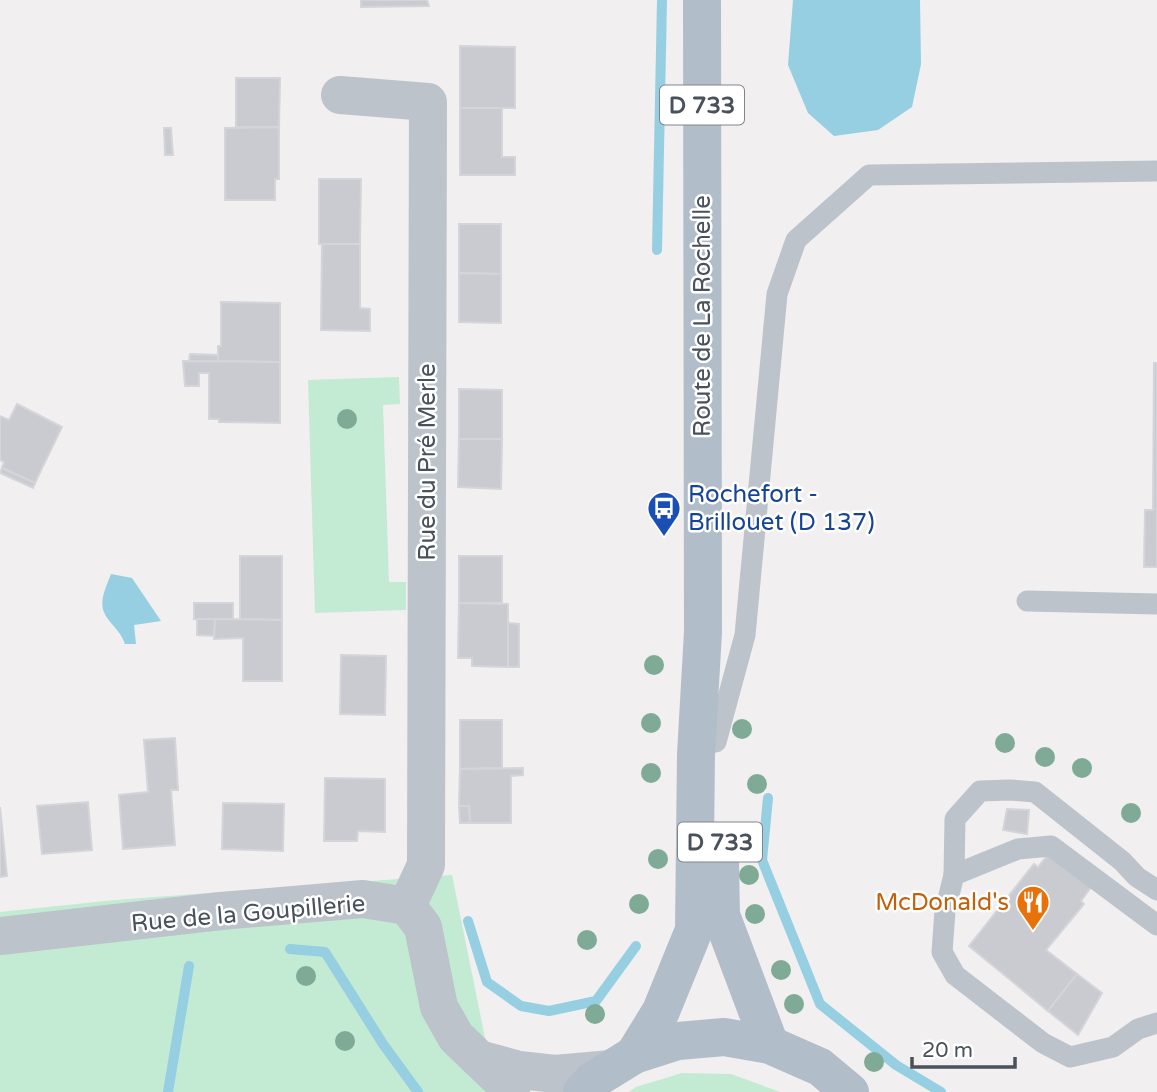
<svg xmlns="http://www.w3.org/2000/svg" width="1157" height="1092" font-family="'Varela Round',sans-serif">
<rect width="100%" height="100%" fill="#f1efef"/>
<g fill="#c3ead3">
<polygon points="399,377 400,404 383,405 389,582 406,582 406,610 315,613 308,380"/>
<polygon points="452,875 496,1092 0,1092 0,912 115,900"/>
<polygon points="682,1073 731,1074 780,1092 629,1092 636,1087"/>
</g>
<g fill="#95cfe1">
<polygon points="793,0 920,0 921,64 912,107 878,130 834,136 808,113 788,65"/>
<path d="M 111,574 L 132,578 L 161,621 L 134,625 L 136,644 L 125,644 C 120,629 108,623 104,612 C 99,600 107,585 111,574 Z"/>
</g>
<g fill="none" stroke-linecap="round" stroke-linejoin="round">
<g stroke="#95cfe1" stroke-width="10">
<polyline points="657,250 662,0"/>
<polyline points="768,798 762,860 820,1004 896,1065 941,1092"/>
<polyline points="468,921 487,982 521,1006 549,1011 596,1001 636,946"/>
<polyline points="290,949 325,952 383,1044 418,1092"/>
<polyline points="168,1092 189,966"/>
</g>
</g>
<g fill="#c9cbd1" stroke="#d4d5da" stroke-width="2">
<polygon points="361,0 427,0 429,6 361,7"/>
<polygon points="460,46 515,47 515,108 460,108"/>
<polygon points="236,78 280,78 279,127 236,127"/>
<polygon points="460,108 502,108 502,157 515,157 515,175 460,175"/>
<polygon points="279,127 279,179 275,179 275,200 225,200 225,128"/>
<polygon points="164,128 171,128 173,155 165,155"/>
<polygon points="319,179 361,179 360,244 319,244"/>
<polygon points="459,224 501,224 501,274 459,273"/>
<polygon points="322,244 360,244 360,308 370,309 370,331 321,330"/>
<polygon points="459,273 501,274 501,323 459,322"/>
<polygon points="221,302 280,303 280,362 218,361 218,346 221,346"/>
<polygon points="190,354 218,355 218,361 189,361"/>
<polygon points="183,361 280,362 280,423 219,422 219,419 209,419 209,373 199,373 199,386 185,386"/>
<polygon points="1154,363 1157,363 1157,567 1144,567 1145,510 1153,510"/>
<polygon points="459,389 502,390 502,439 459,439"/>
<polygon points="17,404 62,427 35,483 2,468 4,462 0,460 0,416 9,420"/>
<polygon points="459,439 502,439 501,489 458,487"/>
<polygon points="2,468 35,483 33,488 0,473"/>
<polygon points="240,556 282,556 282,620 240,619"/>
<rect x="459" y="556" width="43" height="47"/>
<rect x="194" y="603" width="39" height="16"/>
<polygon points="459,603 508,604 508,667 472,666 472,658 458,658"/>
<polygon points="197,619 215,619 214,636 197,635"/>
<polygon points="215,619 282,620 282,681 243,681 243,638 214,639"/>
<polygon points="508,623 519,624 519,667 508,667"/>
<polygon points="341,655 386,656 385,715 340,714"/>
<polygon points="460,720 502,720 502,768 460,769"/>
<polygon points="175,738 178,790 171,790 175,845 123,849 119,795 148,792 144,740"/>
<polygon points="523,768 523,775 511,776 511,823 470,823 469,806 459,806 460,769"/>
<polygon points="325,778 385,779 385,832 358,831 357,841 324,841"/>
<polygon points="88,802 92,850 42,854 37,806"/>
<polygon points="223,803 284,804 283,851 222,849"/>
<polygon points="459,806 469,806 470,823 460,823"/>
<polygon points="0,807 7,876 0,877"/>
<polygon points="1007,809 1029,810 1027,834 1003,830"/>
<polygon points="1050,852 1092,886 1081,901 1084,904 1046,950 1077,974 1048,1011 969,946 1034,864 1038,867"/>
<polygon points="1077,974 1102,993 1078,1035 1048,1011"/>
</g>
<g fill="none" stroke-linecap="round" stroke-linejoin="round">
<g stroke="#bcc3ca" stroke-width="21">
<polyline points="1027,601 1157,604"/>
<polyline points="716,742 745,635 777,294 796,240 869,175 1157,171"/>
<polyline points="954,875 1018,849 1051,846 1157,925"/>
<polyline points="1157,890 1137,877 1122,861 1035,792 1010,790 980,791 955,819 954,875 945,911 942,952 955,975 1043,1043 1070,1057 1113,1047 1138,1029 1157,1023"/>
</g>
<polyline stroke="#bcc3ca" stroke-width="38" points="340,95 428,102 426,865 407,906"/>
<g stroke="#bcc3ca" stroke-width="38">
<polyline points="0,936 221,911 363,899 407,906 423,927 439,1007 456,1037 506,1085 511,1092"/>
<polyline points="479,1059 519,1070 555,1074 611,1069"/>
</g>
<g stroke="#b2bdca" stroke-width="38">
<polyline points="720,863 721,915 770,1045"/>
<polyline points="634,1055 661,1011 694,930 696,754 703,632 702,0"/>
<polyline points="582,1092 592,1081 634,1055 678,1041 724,1037 770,1045 820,1067 850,1092"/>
</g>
</g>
<g fill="#7fab96">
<circle cx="347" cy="419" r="10"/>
<circle cx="654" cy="665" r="10"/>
<circle cx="651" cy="723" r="10"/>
<circle cx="742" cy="729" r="10"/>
<circle cx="1005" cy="743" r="10"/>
<circle cx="1045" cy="757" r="10"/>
<circle cx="1082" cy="768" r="10"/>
<circle cx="651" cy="773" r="10"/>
<circle cx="757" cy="784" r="10"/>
<circle cx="1131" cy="813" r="10"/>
<circle cx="743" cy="834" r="10"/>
<circle cx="658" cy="859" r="10"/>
<circle cx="749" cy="875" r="10"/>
<circle cx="639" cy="904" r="10"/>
<circle cx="755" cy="914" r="10"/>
<circle cx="587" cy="940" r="10"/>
<circle cx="781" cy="970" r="10"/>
<circle cx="306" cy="976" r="10"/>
<circle cx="794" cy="1004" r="10"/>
<circle cx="595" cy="1014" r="10"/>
<circle cx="345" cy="1041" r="10"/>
<circle cx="874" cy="1062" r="10"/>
</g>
<defs>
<symbol id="bus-pin" viewBox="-11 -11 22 30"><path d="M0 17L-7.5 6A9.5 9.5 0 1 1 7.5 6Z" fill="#1a4fb4" stroke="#fff"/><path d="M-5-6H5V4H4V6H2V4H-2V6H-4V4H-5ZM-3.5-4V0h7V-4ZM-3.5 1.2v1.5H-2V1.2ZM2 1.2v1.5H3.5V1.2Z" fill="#fff"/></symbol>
<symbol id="restaurant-pin" viewBox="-11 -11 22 30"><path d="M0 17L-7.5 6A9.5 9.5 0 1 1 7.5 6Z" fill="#e8710a" stroke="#fff"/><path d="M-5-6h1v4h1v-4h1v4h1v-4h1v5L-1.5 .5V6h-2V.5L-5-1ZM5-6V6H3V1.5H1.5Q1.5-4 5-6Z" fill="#fff"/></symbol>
</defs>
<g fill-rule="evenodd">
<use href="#bus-pin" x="645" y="489" width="38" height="52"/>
<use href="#restaurant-pin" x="1014" y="883" width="38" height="52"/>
</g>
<g text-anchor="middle" stroke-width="5" stroke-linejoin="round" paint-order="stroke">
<g fill="#fff" stroke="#80858c" stroke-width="2">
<rect x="660" y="85.5" width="84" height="39" rx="5"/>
<rect x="678" y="822.5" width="84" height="39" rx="5"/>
</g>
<g font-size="23" font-weight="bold" fill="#49515a">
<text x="702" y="113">D 733</text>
<text x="720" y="850">D 733</text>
</g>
<g font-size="24" fill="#49515a" stroke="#fff">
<text transform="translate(702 316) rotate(-90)" y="8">Route de La Rochelle</text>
<text transform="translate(427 462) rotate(-90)" y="8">Rue du Pré Merle</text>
<text transform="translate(248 913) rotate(-5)" y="8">Rue de la Goupillerie</text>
</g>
<g font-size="24" fill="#164399" stroke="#fff" text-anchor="start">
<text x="688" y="502">Rochefort -<tspan x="688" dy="28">Brillouet (D 137)</tspan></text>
</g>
<g font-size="24" fill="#c56008" stroke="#fff" text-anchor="end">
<text x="1009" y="910">McDonald's</text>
</g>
</g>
<path d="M912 1057v10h103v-10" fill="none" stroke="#49515a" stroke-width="3.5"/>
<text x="922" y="1057" font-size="21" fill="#49515a" stroke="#ffffff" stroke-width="5" paint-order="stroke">20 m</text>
</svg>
